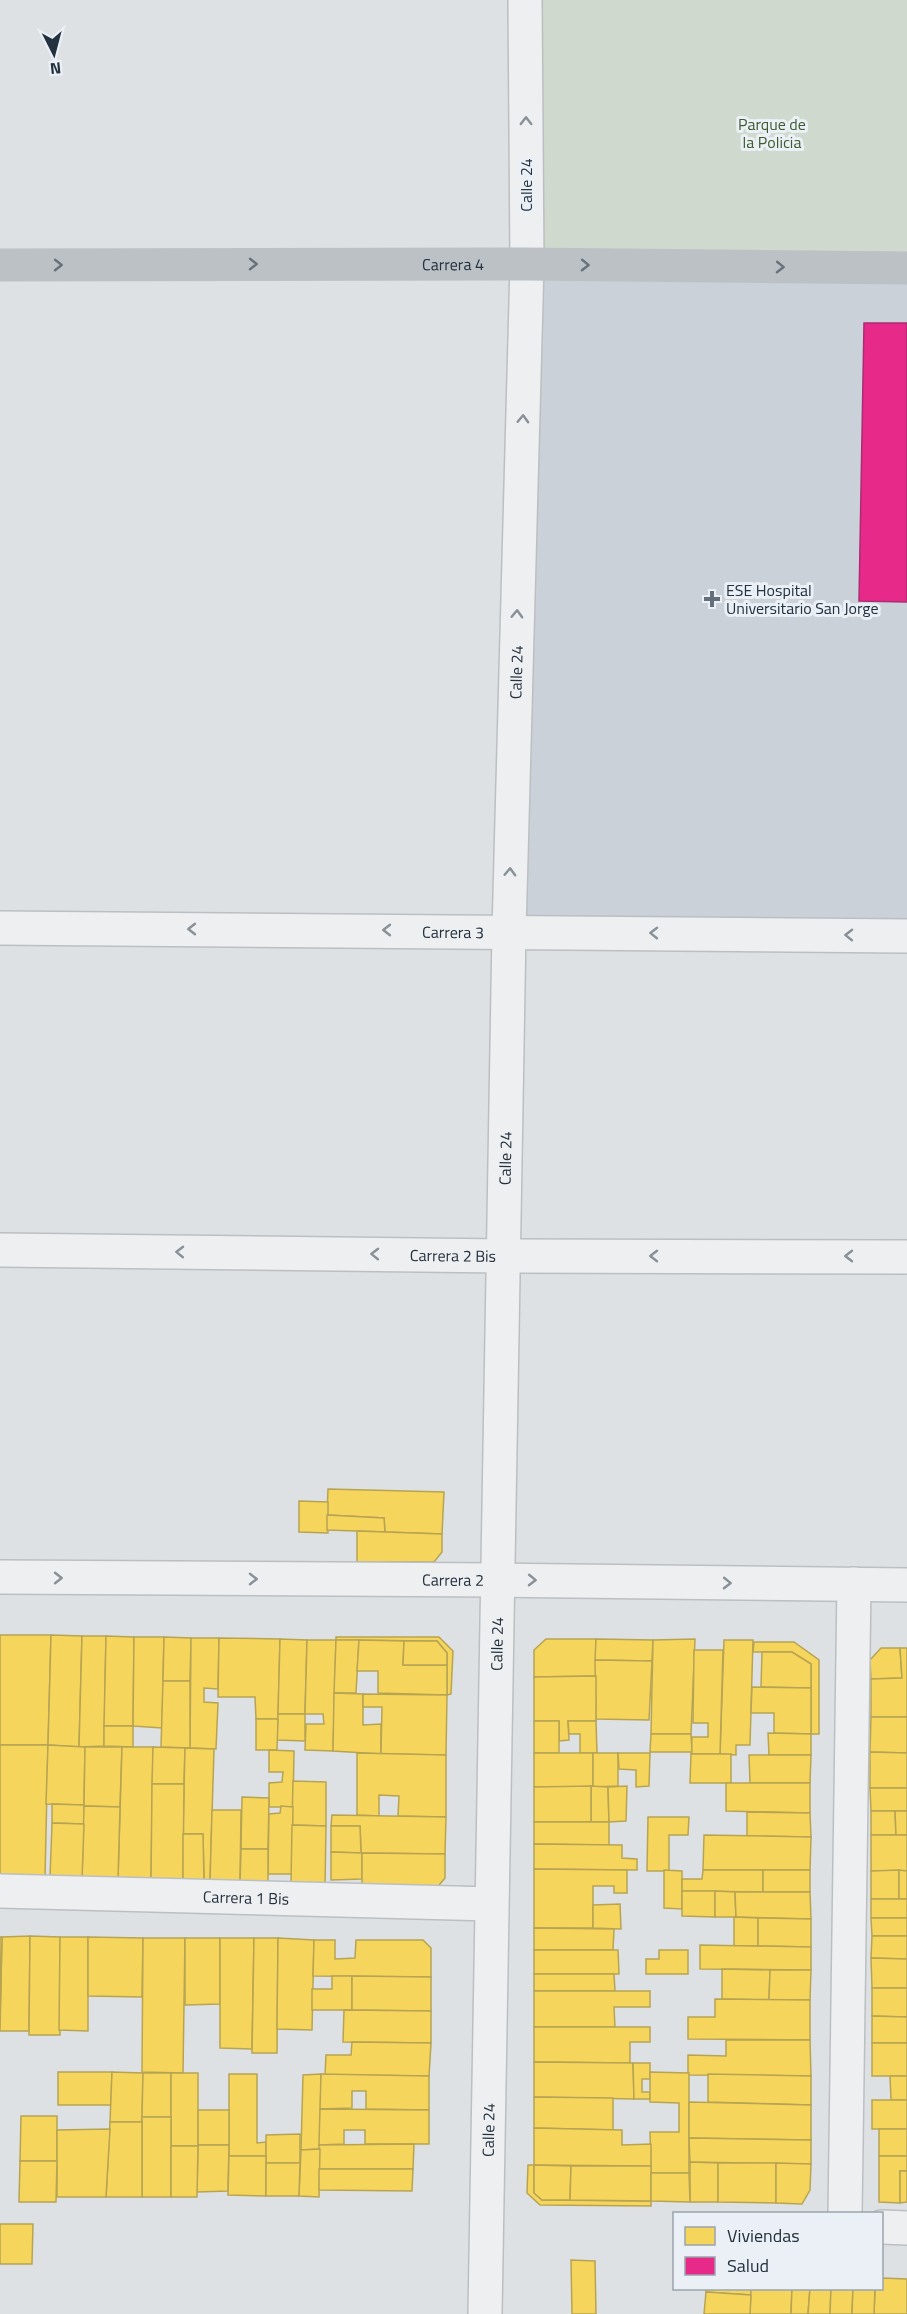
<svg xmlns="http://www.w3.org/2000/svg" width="907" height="2314" font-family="'Titillium Web',sans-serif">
<rect width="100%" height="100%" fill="#dee1e4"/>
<polygon fill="#cbd1d8" points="527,264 907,268 907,936 509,931"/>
<polygon fill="#d0d9cd" points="525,0 907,0 907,268 527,264"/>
<g fill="#f6d55c" stroke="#b7a453" stroke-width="1.5">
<polygon points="328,1489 444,1492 442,1534 385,1532 384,1518 327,1515"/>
<polygon points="299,1501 328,1502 328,1533 299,1532"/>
<polygon points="327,1515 384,1518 385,1532 327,1530"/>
<polygon points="357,1531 442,1534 442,1552 434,1562 357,1562"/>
<polygon points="0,1635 51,1635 48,1745 0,1745"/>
<polygon points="51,1635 82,1636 79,1747 48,1745"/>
<polygon points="82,1636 106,1636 104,1746 79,1747"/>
<polygon points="106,1636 134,1637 133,1726 104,1726"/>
<polygon points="134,1637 164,1637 162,1728 133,1726"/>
<polygon points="164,1637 191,1638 190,1681 163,1681"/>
<polygon points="336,1637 439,1637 453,1651 451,1694 447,1695 447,1653 437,1641 336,1640"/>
<polygon points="191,1638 219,1638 218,1689 204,1688 204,1702 218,1703 216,1749 190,1748"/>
<polygon points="219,1638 280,1639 278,1719 256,1719 255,1697 218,1697"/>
<polygon points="280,1639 307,1640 305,1714 278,1714"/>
<polygon points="546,1639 596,1639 596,1676 534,1677 534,1650"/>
<polygon points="596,1639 653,1640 652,1661 595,1660"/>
<polygon points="695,1639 691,1734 651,1734 653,1640"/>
<polygon points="307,1640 336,1640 333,1751 305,1750 306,1724 324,1724 323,1714 305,1714"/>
<polygon points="336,1640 359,1640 356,1693 334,1693"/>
<polygon points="359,1640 404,1641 403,1665 447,1665 447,1695 378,1693 378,1671 357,1671"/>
<polygon points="724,1640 753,1640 750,1745 736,1745 736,1755 720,1754"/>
<polygon points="404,1641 437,1641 447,1653 447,1665 403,1665"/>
<polygon points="754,1642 794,1642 819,1660 819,1734 811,1734 811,1664 792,1652 753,1652"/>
<polygon points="881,1648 900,1648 902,1678 871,1679 870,1660"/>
<polygon points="900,1648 907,1648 907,1717 871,1717 871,1679 902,1678"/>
<polygon points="694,1650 723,1650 720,1754 691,1754 692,1737 708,1737 708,1723 693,1723"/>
<polygon points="762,1652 792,1652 811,1664 811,1688 761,1687"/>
<polygon points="595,1660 652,1661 649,1720 596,1719"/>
<polygon points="596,1676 596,1721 568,1721 569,1740 559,1741 559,1721 534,1721 534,1677"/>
<polygon points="163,1681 190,1681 190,1748 161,1747"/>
<polygon points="752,1687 811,1688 811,1734 774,1733 774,1713 751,1713"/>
<polygon points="334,1693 363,1694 363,1725 381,1724 381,1754 333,1751"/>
<polygon points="363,1694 447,1695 446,1755 381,1754 382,1707 363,1707"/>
<polygon points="278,1714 305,1714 305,1741 277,1740"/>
<polygon points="871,1717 907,1717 907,1753 870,1752"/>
<polygon points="256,1719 278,1719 277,1750 256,1750"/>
<rect x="534" y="1721" width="25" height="32"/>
<polygon points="568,1721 596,1721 597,1753 580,1753 580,1734 569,1734"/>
<polygon points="104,1726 133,1726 133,1747 104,1746"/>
<polygon points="768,1733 811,1734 811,1755 769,1755"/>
<polygon points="651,1734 691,1734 692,1752 650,1752"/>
<polygon points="0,1745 48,1745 45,1878 0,1876"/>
<polygon points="48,1745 85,1747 84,1805 46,1804"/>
<polygon points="85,1747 122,1747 120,1807 84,1806"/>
<polygon points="122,1747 153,1747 151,1881 118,1879"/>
<polygon points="153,1747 185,1748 184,1784 152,1784"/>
<polygon points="185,1748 214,1749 210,1882 204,1882 203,1834 183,1834"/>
<polygon points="269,1750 294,1751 293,1807 269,1807 269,1783 282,1782 283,1772 269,1772"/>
<polygon points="870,1752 907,1753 907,1788 870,1788"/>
<polygon points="357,1753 446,1755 446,1817 398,1816 399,1796 379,1795 379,1816 357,1815"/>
<rect x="534" y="1753" width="59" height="34"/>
<polygon points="593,1753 618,1753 618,1786 593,1787"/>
<polygon points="618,1753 650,1753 649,1786 636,1787 636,1770 619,1769"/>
<polygon points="691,1754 731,1754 731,1783 690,1783"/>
<polygon points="749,1755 811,1755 810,1783 750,1783"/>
<polygon points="293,1781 326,1782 326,1826 292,1825"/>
<polygon points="726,1783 810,1783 810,1813 726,1811"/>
<polygon points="152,1784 184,1784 183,1882 151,1881"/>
<polygon points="591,1786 608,1787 609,1822 591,1822"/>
<polygon points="591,1786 591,1822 534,1822 534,1787"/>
<polygon points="627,1786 626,1821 609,1822 608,1787"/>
<polygon points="870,1788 907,1788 907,1811 871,1811"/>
<polygon points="242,1797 269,1798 268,1849 241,1849"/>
<polygon points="52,1804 84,1805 84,1824 52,1823"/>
<polygon points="84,1806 120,1807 118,1879 82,1879"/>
<polygon points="281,1806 293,1807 292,1874 268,1874 269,1814 280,1813"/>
<polygon points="212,1810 241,1810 240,1884 210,1882"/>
<polygon points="871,1811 895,1811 896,1835 871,1835"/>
<polygon points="895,1811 907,1811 907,1835 896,1835"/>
<polygon points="747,1812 810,1813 811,1837 747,1836"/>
<polygon points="332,1815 446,1817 445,1854 361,1853 360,1826 331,1826"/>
<polygon points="648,1817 689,1817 688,1835 669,1835 669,1871 647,1871"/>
<polygon points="534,1822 609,1822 609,1845 534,1844"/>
<polygon points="52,1823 84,1824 82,1879 50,1878"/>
<polygon points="292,1825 326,1826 325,1887 291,1885"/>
<polygon points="331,1826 360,1826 361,1853 331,1852"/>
<polygon points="183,1834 203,1834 204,1882 183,1882"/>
<polygon points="704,1835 811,1837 810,1870 703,1870"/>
<rect x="871" y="1835" width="36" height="36"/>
<polygon points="534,1844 622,1845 622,1858 637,1859 637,1870 534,1869"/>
<polygon points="241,1849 268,1849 268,1885 240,1884"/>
<polygon points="331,1852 362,1853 362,1879 331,1880"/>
<polygon points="362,1853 445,1854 445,1878 435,1890 362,1887"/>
<polygon points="534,1869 627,1870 627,1893 614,1893 614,1886 593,1886 593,1928 534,1928"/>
<polygon points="664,1870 682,1871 682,1909 664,1908"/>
<polygon points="703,1870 763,1870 763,1892 682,1891 682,1879 702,1879"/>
<rect x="763" y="1870" width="47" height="22"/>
<polygon points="899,1870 899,1899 871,1899 871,1871"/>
<polygon points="899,1870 907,1871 907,1899 899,1899"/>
<polygon points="682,1891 715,1891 715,1917 682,1916"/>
<polygon points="715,1891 735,1892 736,1917 715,1917"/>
<polygon points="735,1892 810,1892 811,1919 736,1917"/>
<rect x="871" y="1899" width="36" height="19"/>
<polygon points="620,1904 621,1929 593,1928 593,1905"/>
<polygon points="734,1917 758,1918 758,1946 734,1946"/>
<polygon points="758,1918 811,1919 811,1947 758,1946"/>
<polygon points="871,1918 907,1918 907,1936 872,1936"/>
<polygon points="534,1928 614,1929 613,1950 534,1950"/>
<polygon points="30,1936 29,2031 0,2031 2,1937"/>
<polygon points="30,1936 60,1937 60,2035 29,2035"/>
<polygon points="872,1936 907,1936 907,1959 871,1958"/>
<polygon points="0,1937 2,1937 0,2020"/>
<polygon points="60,1937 88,1937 88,2031 59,2030"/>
<polygon points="88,1937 143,1938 142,1997 88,1996"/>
<polygon points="143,1938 185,1938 183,2073 142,2072"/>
<polygon points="185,1938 220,1938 220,2004 185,2005"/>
<polygon points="220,1938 254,1938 252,2049 220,2048"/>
<polygon points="254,1938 278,1938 277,2053 252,2053"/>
<polygon points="278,1938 314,1940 312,2030 277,2029"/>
<polygon points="314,1940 335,1940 335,1959 355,1958 356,1940 423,1940 431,1948 431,1977 313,1976"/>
<polygon points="700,1945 811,1947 811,1970 700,1969"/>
<polygon points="534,1950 618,1950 619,1974 534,1974"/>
<polygon points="659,1950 688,1950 688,1974 646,1974 646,1959 659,1959"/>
<polygon points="871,1958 907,1959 907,1988 872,1988"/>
<polygon points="722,1969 770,1970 769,2000 722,1999"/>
<polygon points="770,1970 811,1970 810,2000 769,2000"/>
<polygon points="534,1974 614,1974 615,1991 534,1991"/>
<polygon points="332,1976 352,1976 352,2010 312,2010 312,1989 332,1989"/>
<polygon points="352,1976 431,1977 431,2011 352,2010"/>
<polygon points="872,1988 907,1988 907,2017 872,2016"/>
<polygon points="534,1991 650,1991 650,2007 614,2007 615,2027 534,2027"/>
<polygon points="715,1999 810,2000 810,2040 688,2039 688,2017 715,2017"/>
<polygon points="344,2010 431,2011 431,2043 343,2042"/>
<polygon points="872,2016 907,2017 907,2043 872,2043"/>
<polygon points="534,2027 650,2027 650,2042 630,2042 630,2063 534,2062"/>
<polygon points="726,2040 810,2040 811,2076 688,2075 688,2055 726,2056"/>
<polygon points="352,2042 431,2043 429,2076 325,2075 326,2055 351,2055"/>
<rect x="872" y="2043" width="35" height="33"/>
<polygon points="534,2062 633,2063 634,2099 534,2097"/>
<polygon points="633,2063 650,2063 650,2079 642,2079 642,2092 650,2092 650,2099 634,2099"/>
<polygon points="58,2072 112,2072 111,2105 58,2105"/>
<polygon points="112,2072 143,2073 142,2122 110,2122"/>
<polygon points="650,2072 689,2073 689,2173 651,2173 650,2132 679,2132 679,2103 650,2102"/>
<polygon points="143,2073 171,2073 171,2117 142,2117"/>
<rect x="171" y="2073" width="27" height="73"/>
<polygon points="229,2074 257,2074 257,2143 266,2142 266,2156 229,2156"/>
<polygon points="321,2074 320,2149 301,2150 303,2075"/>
<polygon points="321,2074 429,2076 429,2110 366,2109 366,2091 352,2091 352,2108 320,2109"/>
<polygon points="708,2074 811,2076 811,2105 708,2102"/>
<polygon points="890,2076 907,2076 907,2100 891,2100"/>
<polygon points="534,2097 613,2098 613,2130 534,2128"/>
<rect x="872" y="2100" width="35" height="29"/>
<polygon points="689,2102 811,2105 811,2140 689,2138"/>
<polygon points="320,2109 429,2110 429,2144 365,2144 365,2130 344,2130 344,2144 319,2145"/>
<rect x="198" y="2110" width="31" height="35"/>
<polygon points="21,2116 57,2116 57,2161 20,2161"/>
<rect x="142" y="2117" width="29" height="80"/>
<polygon points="110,2122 142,2122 142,2197 106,2197"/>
<polygon points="534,2128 622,2130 622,2145 651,2144 651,2166 534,2165"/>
<polygon points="110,2129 106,2197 57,2197 57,2130"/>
<rect x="879" y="2129" width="28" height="27"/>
<polygon points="300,2134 300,2163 266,2163 266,2135"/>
<polygon points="689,2138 811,2140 811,2164 690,2162"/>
<polygon points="414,2144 413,2169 319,2169 319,2145"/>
<polygon points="198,2145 229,2145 228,2191 197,2192"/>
<polygon points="171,2146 198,2146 197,2197 171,2197"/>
<polygon points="320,2149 319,2197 299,2196 301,2150"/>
<polygon points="229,2156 266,2156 266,2196 228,2195"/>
<polygon points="879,2156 907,2156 907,2171 900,2171 900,2203 879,2202"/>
<polygon points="20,2161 57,2161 56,2202 19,2202"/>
<polygon points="690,2162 718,2163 718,2202 690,2202"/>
<polygon points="266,2163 300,2163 299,2196 266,2196"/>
<polygon points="718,2163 776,2163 776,2203 718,2202"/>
<polygon points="776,2163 811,2164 810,2190 802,2204 776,2203"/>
<polygon points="528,2165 534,2165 534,2193 542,2200 651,2201 651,2206 540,2205 527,2193"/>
<polygon points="534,2165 571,2166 570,2200 542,2200 534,2193"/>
<polygon points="571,2166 651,2166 651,2201 570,2200"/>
<polygon points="319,2169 413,2169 412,2191 319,2190"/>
<polygon points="900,2171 907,2171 907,2202 900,2203"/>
<polygon points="651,2173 689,2173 690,2202 651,2201"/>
<polygon points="0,2224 33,2224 32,2264 0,2264"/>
<polygon points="571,2260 595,2261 596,2314 572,2314"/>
<polygon points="882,2278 907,2279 907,2314 874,2314 875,2288 882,2288"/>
<polygon points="706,2288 751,2288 751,2295 706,2292"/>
<polygon points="751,2288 792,2288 791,2314 750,2314"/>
<polygon points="792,2288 810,2288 808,2314 791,2314"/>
<polygon points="810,2288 831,2288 830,2314 808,2314"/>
<polygon points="831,2288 853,2288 852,2314 830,2314"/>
<polygon points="853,2288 875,2288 874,2314 852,2314"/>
<polygon points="706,2292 751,2295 750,2314 704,2314"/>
</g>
<polygon fill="#e7298a" stroke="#ac2b74" stroke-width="1.5" points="864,323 907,323 907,602 859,601"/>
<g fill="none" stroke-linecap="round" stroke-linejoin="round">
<defs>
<g id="minor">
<path id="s1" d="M 0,1250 L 503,1256 L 907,1257"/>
<path id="s2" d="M 0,1577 L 497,1580 L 907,1585"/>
<path id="s3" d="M 0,1891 L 491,1904"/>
<polyline points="845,2214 854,1584"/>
<polyline points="882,2227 907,2228"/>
<path id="s4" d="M 485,2314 L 509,931 L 527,264 L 525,0"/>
</g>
<g id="tertiary">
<path id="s5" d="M 0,928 L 907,936"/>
</g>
</defs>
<use href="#minor" stroke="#bcbfc2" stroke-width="36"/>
<use href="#tertiary" stroke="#bcbfc2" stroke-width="36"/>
<use href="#minor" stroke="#edeff1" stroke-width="33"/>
<use href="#tertiary" stroke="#edeff1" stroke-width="33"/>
<path stroke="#bcc1c5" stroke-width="33" id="s6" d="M 0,265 L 527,264 L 907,268"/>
</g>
<defs><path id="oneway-chevron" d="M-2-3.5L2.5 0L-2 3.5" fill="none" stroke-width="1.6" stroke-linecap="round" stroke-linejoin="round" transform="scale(1.5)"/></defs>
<g stroke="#889098">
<use href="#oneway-chevron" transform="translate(526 121) rotate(-90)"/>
<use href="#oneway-chevron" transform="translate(523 419) rotate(-88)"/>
<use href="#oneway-chevron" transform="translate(517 614) rotate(-88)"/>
<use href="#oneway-chevron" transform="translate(510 872) rotate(-88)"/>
<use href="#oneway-chevron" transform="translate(192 929) rotate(-180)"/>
<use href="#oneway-chevron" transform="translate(387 930) rotate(-180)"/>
<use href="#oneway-chevron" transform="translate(654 933) rotate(-179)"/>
<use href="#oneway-chevron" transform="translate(849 935) rotate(-179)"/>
<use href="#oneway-chevron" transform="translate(180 1252) rotate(-179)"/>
<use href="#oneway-chevron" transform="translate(375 1254) rotate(-179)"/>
<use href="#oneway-chevron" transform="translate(654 1256) rotate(-180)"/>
<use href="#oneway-chevron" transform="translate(849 1256) rotate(-180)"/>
<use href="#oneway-chevron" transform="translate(58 1578)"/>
<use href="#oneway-chevron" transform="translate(253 1579)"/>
<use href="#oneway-chevron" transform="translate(532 1580) rotate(1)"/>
<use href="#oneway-chevron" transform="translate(727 1583) rotate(1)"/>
</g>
<g stroke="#68727b">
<use href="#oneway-chevron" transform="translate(253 264)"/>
<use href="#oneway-chevron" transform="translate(58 265)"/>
<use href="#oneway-chevron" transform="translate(585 265) rotate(1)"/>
<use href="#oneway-chevron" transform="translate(780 267) rotate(1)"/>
</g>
<path fill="#656f79" stroke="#eaf0f5" stroke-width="2" d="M709 590h6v6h6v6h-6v6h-6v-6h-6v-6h6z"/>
<g text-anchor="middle" stroke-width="6" stroke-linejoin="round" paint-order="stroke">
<g font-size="16" fill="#3e5c2f" stroke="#eaf0f5">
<text x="772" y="130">Parque de<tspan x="772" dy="18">la Policia</tspan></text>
</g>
<g font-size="16" fill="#24313f" stroke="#eaf0f5">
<text transform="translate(526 185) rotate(-90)" y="6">Calle 24</text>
<text dy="6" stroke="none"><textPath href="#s6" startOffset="453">Carrera 4</textPath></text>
<text dy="6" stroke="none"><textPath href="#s4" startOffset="1642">Calle 24</textPath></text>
<text dy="6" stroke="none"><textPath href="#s5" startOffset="453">Carrera 3</textPath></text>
<text dy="6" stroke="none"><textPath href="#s4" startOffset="1156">Calle 24</textPath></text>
<text dy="6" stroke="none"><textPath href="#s1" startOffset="453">Carrera 2 Bis</textPath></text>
<text dy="6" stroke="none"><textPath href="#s2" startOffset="453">Carrera 2</textPath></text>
<text dy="6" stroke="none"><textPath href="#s4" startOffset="670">Calle 24</textPath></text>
<text dy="6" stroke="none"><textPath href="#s3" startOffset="246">Carrera 1 Bis</textPath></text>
<text dy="6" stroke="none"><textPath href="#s4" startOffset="184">Calle 24</textPath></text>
</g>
<g font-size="16" fill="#24313f" stroke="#eaf0f5" text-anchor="start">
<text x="726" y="596">ESE Hospital<tspan x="726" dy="18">Universitario San Jorge</tspan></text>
</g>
</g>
<rect x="673" y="2212" width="210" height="78" fill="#eaf0f5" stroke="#9ba4ac" stroke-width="1.5"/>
<rect x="685" y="2227" width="30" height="18" fill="#f6d55c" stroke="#9ba4ac" stroke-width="1.5"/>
<text x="727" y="2242" font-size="18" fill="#24313f">Viviendas</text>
<rect x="685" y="2257" width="30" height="18" fill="#e7298a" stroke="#9ba4ac" stroke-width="1.5"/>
<text x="727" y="2272" font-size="18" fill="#24313f">Salud</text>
<g transform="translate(54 54) rotate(174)" stroke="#eaf0f5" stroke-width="4.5" paint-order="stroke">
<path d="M0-4.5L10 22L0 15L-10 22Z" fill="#24313f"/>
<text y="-9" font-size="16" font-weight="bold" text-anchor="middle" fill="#24313f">N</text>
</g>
</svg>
